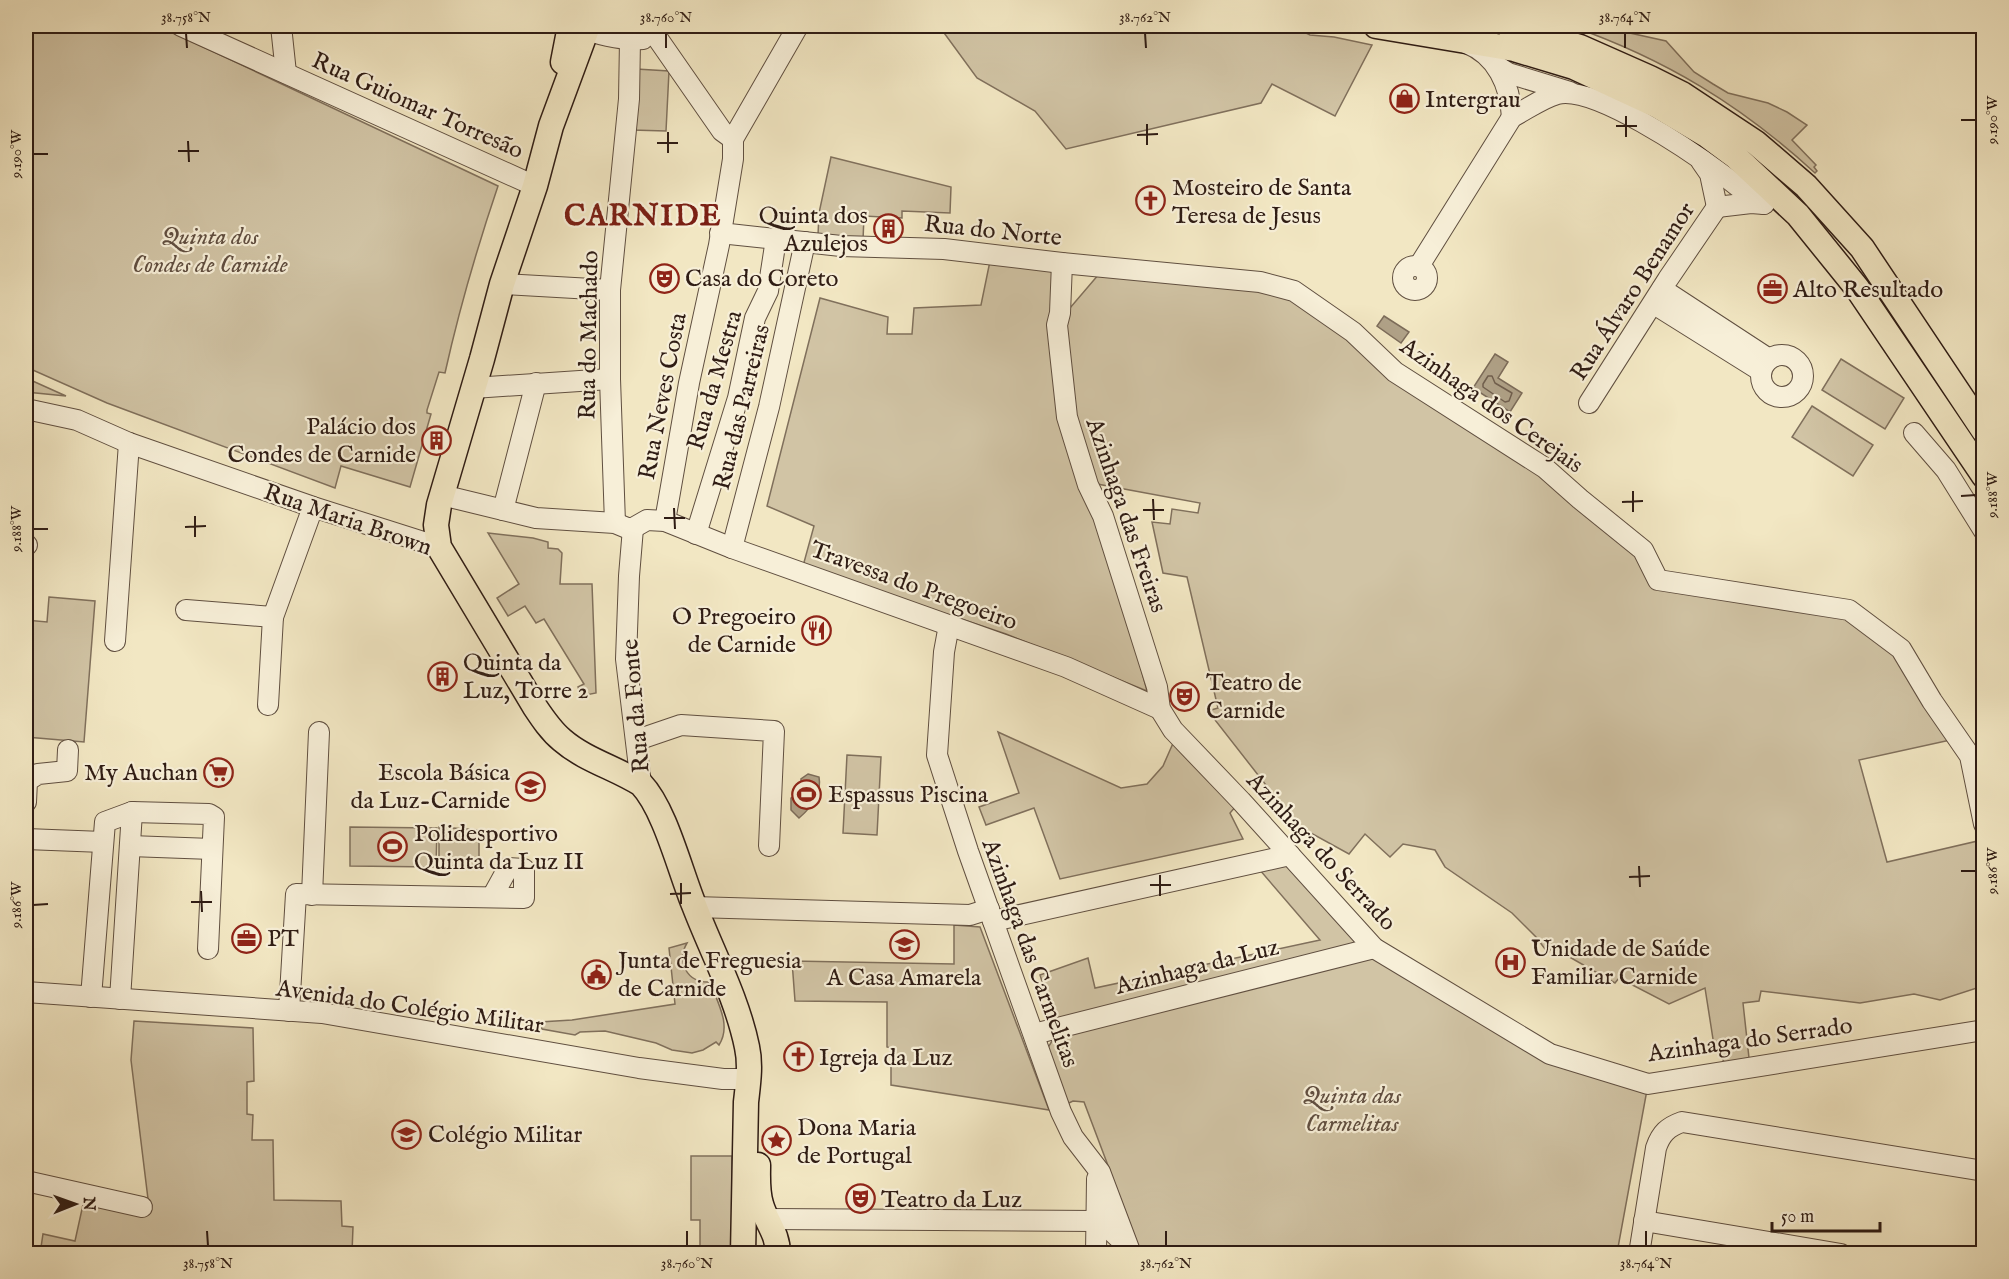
<svg xmlns="http://www.w3.org/2000/svg" width="2009" height="1279" font-family="'IM FELL English',serif">
<rect width="100%" height="100%" fill="#f2e7c3"/>
<filter id="stains"><feTurbulence type="fractalNoise" baseFrequency=".00333" numOctaves="4"/><feColorMatrix values="0 0 0 0 .2 0 0 0 0 .09 0 0 0 0 .02 0 0 0 .5 -.17"/></filter>
<radialGradient id="worn" r=".72"><stop offset=".6" stop-color="#630" stop-opacity="0"/><stop offset="1" stop-color="#630" stop-opacity=".3"/></radialGradient>
<g fill="#d1c4a5" stroke="#80705c" stroke-width="1.5">
<path d="M 26,26 L 159,26 L 498,186 C 477,248 459,310 445,373 L 439,372 L 427,410 L 427,413 L 431,414 L 410,487 L 341,466 L 335,488 L 107,403 L 26,367 Z"/>
<polygon points="939,26 1292,26 1310,35 1334,37 1372,45 1335,116 1272,84 1261,103 1066,149 1035,111 977,78"/>
<path d="M 1571,26 L 1598,26 L 1666,41 L 1694,72 L 1713,84 L 1728,93 L 1768,103 L 1787,112 L 1807,125 L 1792,140 L 1816,165 L 1814,167 L 1817,171 L 1815,173 C 1741,105 1665,59 1571,26 Z"/>
<polygon points="636,69 669,71 666,131 632,130"/>
<polygon points="831,157 951,187 950,213 902,211 902,218 864,216 863,240 818,235 819,213"/>
<polygon points="990,261 1056,266 1052,330 1147,691 1006,634 803,566 814,526 767,506 820,298 888,317 887,334 912,334 914,308 981,305"/>
<polygon points="1099,274 1292,292 1515,454 1637,552 1656,586 1846,615 1896,652 1955,739 1859,760 1887,862 1982,840 1984,847 1983,986 1940,1000 1914,994 1860,1003 1761,991 1759,1001 1743,1003 1749,1058 1725,1064 1713,1039 1705,988 1669,1004 1619,978 1615,983 1552,947 1548,953 1536,937 1512,913 1445,867 1435,850 1403,844 1390,857 1365,834 1349,854 1298,826 1208,711 1218,708 1187,577 1163,573 1152,522 1170,524 1172,509 1198,513 1200,503 1092,483 1069,415 1064,315"/>
<polygon points="1841,359 1904,398 1885,429 1822,390"/>
<polygon points="26,378 66,396 26,392"/>
<polygon points="1812,406 1873,445 1853,476 1792,437"/>
<polygon points="488,533 533,538 548,542 548,548 558,549 562,553 560,584 592,584 596,693 581,696 578,687 584,684 544,619 536,623 525,606 508,616 497,598 519,584"/>
<polygon points="49,597 95,601 84,742 26,737 26,620 47,622"/>
<polygon points="998,732 1121,788 1147,784 1163,766 1174,741 1236,806 1230,813 1243,839 1060,879 1034,808 986,825 979,807 1019,793"/>
<polygon points="847,755 881,757 877,835 843,833"/>
<polygon points="350,827 437,828 436,867 350,866"/>
<polygon points="439,827 479,830 479,865 439,866"/>
<polygon points="1287,862 1355,939 1354,943 1055,1023 1040,975 1088,958 1095,988 1320,940 1259,869"/>
<polygon points="954,925 980,927 1049,1110 891,1085 891,1048 887,1047 887,1002 795,1001 792,961 954,964"/>
<path d="M 687,943 C 676,962 687,983 710,982 C 717,1002 732,1025 719,1045 L 716,1042 L 703,1050 L 692,1053 L 672,1050 L 656,1043 L 605,1031 L 580,1032 L 575,1035 L 542,1029 L 540,1022 L 572,1020 L 675,1004 L 669,948 Z"/>
<polygon points="1371,955 1543,1055 1647,1090 1617,1253 1141,1253 1084,1102 1073,1101 1067,1104 1047,1049 1057,1033"/>
<polygon points="134,1021 253,1028 254,1081 247,1082 247,1114 253,1115 252,1140 273,1140 274,1200 341,1201 342,1226 353,1227 352,1253 40,1254 43,1234 75,1241 84,1200 143,1216 148,1199 131,1060"/>
<polygon points="691,1156 732,1156 732,1253 700,1253 700,1220 691,1220"/>
<polygon points="821,1246 1054,1246 1062,1248 1068,1253 812,1253 814,1249"/>
</g>
<g fill="#b0a288" stroke="#7c6c5a" stroke-width="1.5">
<polygon points="1384,316 1409,332 1401,343 1377,326"/>
<polygon points="1495,354 1508,362 1498,378 1522,393 1510,412 1473,388"/>
<path d="M 808,774 L 819,777 C 822,794 812,807 799,818 L 791,810 L 791,798 L 801,790 L 801,779 Z"/>
</g>
<g fill="none" stroke-linecap="round" stroke-linejoin="round">
<polygon stroke="#705f4e" stroke-width="1.5" points="1488,376 1492,376 1495,383 1512,393 1509,401 1505,402 1483,387 1483,384"/>
<defs>
<g id="minor">
<polyline points="181,26 535,186"/>
<polyline points="281,26 286,73"/>
<path d="M 575,26 C 596,34 621,41 643,39"/>
<polyline points="649,26 722,131 733,139"/>
<path d="M 1466,43 C 1497,55 1510,85 1512,117 C 1526,110 1542,98 1557,94 C 1595,85 1692,152 1723,175 C 1737,185 1749,197 1764,204"/>
<polyline points="1497,66 1508,73 1570,92"/>
<polyline points="733,139 798,26"/>
<polyline points="1701,161 1710,174 1717,207 1751,203 1764,204"/>
<polyline points="720,233 841,246 944,249 1062,263 1260,282 1294,291 1353,332 1395,372 1545,468 1580,499 1643,550 1658,580 1849,610 1901,649 1932,701 1970,756 1984,824"/>
<polyline points="1062,263 1060,313 1057,325 1067,417 1088,485 1103,516 1157,687 1160,709 1173,730 1241,801 1374,948 1550,1054 1648,1084 1984,1030"/>
<polyline points="1419,266 1512,117"/>
<circle cx="1415" cy="278" r="12"/>
<polyline points="502,284 610,290"/>
<polyline points="1662,289 1769,359"/>
<polyline points="1654,304 1761,371"/>
<circle cx="1782" cy="376" r="21"/>
<polyline points="473,388 610,379"/>
<polyline points="1589,403 1668,279 1717,207"/>
<polyline points="26,409 77,420 129,443 313,507 439,547"/>
<polyline points="1914,433 1946,470 1984,531"/>
<polyline points="454,498 536,518 615,523 627,528 633,528 647,520 665,521 732,548 1066,667 1160,709"/>
<polyline points="503,510 536,383"/>
<polyline points="665,521 689,383 719,245 733,159 733,139"/>
<polyline points="615,523 610,379 610,290 629,99 630,40"/>
<polyline points="633,528 629,576 626,659 641,784"/>
<polyline points="696,534 738,398 755,318 768,291 776,239"/>
<polyline points="26,544 27,545"/>
<polyline points="732,548 769,407 805,242"/>
<polyline points="186,610 273,617 313,507"/>
<polyline points="949,625 944,652 937,755 968,851 1061,1112 1073,1137 1100,1172 1131,1254"/>
<polyline points="115,641 129,443"/>
<polyline points="268,705 273,617"/>
<polyline points="637,740 681,725 774,731 769,846"/>
<polyline points="26,802 27,781 38,774 67,771 68,750"/>
<polyline points="26,839 103,842"/>
<polyline points="130,846 212,849"/>
<polyline points="312,895 319,732"/>
<polyline points="694,907 970,915 989,909"/>
<polyline points="993,921 1290,855"/>
<polyline points="26,992 322,1013 639,1068 723,1079 749,1079"/>
<polyline points="91,997 105,822 132,812 209,814 214,817 208,949"/>
<polyline points="120,999 132,812"/>
<polyline points="289,1011 296,894 524,898 524,869 508,868 492,897"/>
<polyline points="1034,1034 1374,948"/>
<polyline points="26,1181 142,1207"/>
<polyline points="768,1219 1096,1221 1107,1227 1124,1243"/>
<polyline points="1644,1221 1841,1254"/>
<polyline points="1096,1254 1097,1179 1100,1173"/>
<path d="M 1639,1254 L 1656,1148 C 1661,1133 1668,1127 1682,1122 L 1984,1171"/>
</g>
<g id="major">
<path d="M 588,26 L 551,126 L 535,186 L 502,284 L 482,359 L 439,505 L 436,525 L 439,547 L 535,707 C 543,719 551,731 562,740 C 585,760 616,768 641,784 C 665,809 680,871 694,905 C 712,952 737,998 747,1047 C 751,1065 748,1084 746,1102 L 743,1254"/>
<polyline points="1376,26 1514,49 1574,67 1656,105 1708,136 1735,156 1798,215 1857,288 1984,476"/>
<polyline points="1508,26 1580,47 1650,78 1682,94 1756,143 1806,186 1862,248 1984,431"/>
<polyline points="563,62 570,26"/>
<path d="M 758,1165 C 758,1177 757,1191 761,1204 C 766,1222 778,1233 778,1254"/>
</g>
</defs>
<use href="#minor" stroke="#604f40" stroke-width="22"/>
<use href="#major" stroke="#2f1c14" stroke-width="27"/>
<use href="#minor" stroke="#f7efd8" stroke-width="20"/>
<use href="#major" stroke="#f2e7c3" stroke-width="24"/>
</g>
<path fill="none" stroke="#2f1c14" stroke-width="2" d="M 186,33 L 187,48M 666,33 L 666,48M 1145,33 L 1146,48M 1625,33 L 1625,48M 1626,116 L 1626,137M 1961,120 L 1976,120M 1147,124 L 1147,145M 1616,126 L 1637,126M 668,132 L 668,153M 1137,135 L 1158,134M 188,141 L 189,162M 657,143 L 678,143M 178,151 L 199,151M 33,154 L 48,154M 1633,491 L 1633,512M 1961,496 L 1976,495M 1153,499 L 1154,520M 1622,502 L 1643,501M 674,508 L 675,529M 1143,510 L 1164,510M 195,516 L 195,537M 664,518 L 685,518M 185,527 L 206,526M 33,529 L 48,529M 1639,866 L 1640,887M 1961,871 L 1976,871M 1160,875 L 1160,896M 1629,877 L 1650,876M 681,883 L 681,904M 1150,885 L 1171,885M 201,891 L 202,912M 670,894 L 691,893M 191,902 L 212,902M 33,905 L 48,904M 207,1231 L 208,1246M 687,1231 L 687,1246M 1166,1231 L 1166,1246M 1646,1231 L 1646,1246"/>
<defs>
<symbol id="shop-ring" viewBox="-11 -11 22 22"><circle r="9.5" fill="#f7efd8" stroke="#8f2418" stroke-width="1.5"/><path d="M-5-2.5h2.3a2.7 3.5 0 0 1 5.4 0H5L5.5 6h-11ZM-1.5-2.5h3a1.5 2.3 0 0 0-3 0Z" fill="#8f2418"/></symbol>
<symbol id="church-ring" viewBox="-11 -11 22 22"><circle r="9.5" fill="#f7efd8" stroke="#8f2418" stroke-width="1.5"/><path d="M-1.2-6h2.4v3.5h3.3v2.4h-3.3V6h-2.4V-.1h-3.3v-2.4h3.3Z" fill="#8f2418"/></symbol>
<symbol id="building-ring" viewBox="-11 -11 22 22"><circle r="9.5" fill="#f7efd8" stroke="#8f2418" stroke-width="1.5"/><path d="M-4-6H4V6H1V3H-1V6H-4ZM-2.5-4.3h1.7v1.8h-1.7ZM.8-4.3h1.7v1.8H.8ZM-2.5-1h1.7V.8h-1.7ZM.8-1h1.7V.8H.8Z" fill="#8f2418"/></symbol>
<symbol id="theatre-ring" viewBox="-11 -11 22 22"><circle r="9.5" fill="#f7efd8" stroke="#8f2418" stroke-width="1.5"/><path d="M-5-5.5Q0-4 5-5.5V0Q5 5 0 6Q-5 5-5 0ZM-3.3-2.5H-1v1.5H-3.3ZM1-2.5H3.3v1.5H1ZM-2.8 1Q0 5.5 2.8 1Z" fill="#8f2418"/></symbol>
<symbol id="office-ring" viewBox="-11 -11 22 22"><circle r="9.5" fill="#f7efd8" stroke="#8f2418" stroke-width="1.5"/><path d="M-6-3h4V-5.5h4V-3h4V5H-6ZM-1-4.5V-3h2v-1.5ZM-6 0V1H6V0Z" fill="#8f2418"/></symbol>
<symbol id="restaurant-ring" viewBox="-11 -11 22 22"><circle r="9.5" fill="#f7efd8" stroke="#8f2418" stroke-width="1.5"/><path d="M-5-6h1v4h1v-4h1v4h1v-4h1v5L-1.5 .5V6h-2V.5L-5-1ZM5-6V6H3V1.5H1.5Q1.5-4 5-6Z" fill="#8f2418"/></symbol>
<symbol id="supermarket-ring" viewBox="-11 -11 22 22"><circle r="9.5" fill="#f7efd8" stroke="#8f2418" stroke-width="1.5"/><path d="M-6-5.5h2.5l.6 2H6L4.5 2H-2.5L-4.4-4H-6ZM-1.5 3.2a1.3 1.3 0 1 0 .1 0ZM3 3.2a1.3 1.3 0 1 0 .1 0Z" fill="#8f2418"/></symbol>
<symbol id="school-ring" viewBox="-11 -11 22 22"><circle r="9.5" fill="#f7efd8" stroke="#8f2418" stroke-width="1.5"/><path d="M0-5L7-2L0 1L-7-2ZM-4 1L0 2.5L4 1V4Q0 6-4 4Z" fill="#8f2418"/></symbol>
<symbol id="stadium-ring" viewBox="-11 -11 22 22"><circle r="9.5" fill="#f7efd8" stroke="#8f2418" stroke-width="1.5"/><path d="M0-5a6.5 5 0 1 0 0 10a6.5 5 0 1 0 0-10ZM-3.5-1.8h7v3.6h-7Z" fill="#8f2418"/></symbol>
<symbol id="hospital-ring" viewBox="-11 -11 22 22"><circle r="9.5" fill="#f7efd8" stroke="#8f2418" stroke-width="1.5"/><path d="M-5-5h3v3.5h4V-5h3V5h-3V1.5h-4V5h-3Z" fill="#8f2418"/></symbol>
<symbol id="civic-ring" viewBox="-11 -11 22 22"><circle r="9.5" fill="#f7efd8" stroke="#8f2418" stroke-width="1.5"/><path d="M-.6-6.5H3V-4.5H.6V-3L4-1V1h2V6H-6V1h2V-1L-.6-3ZM-1.2 2.5V6h2.4V2.5Z" fill="#8f2418"/></symbol>
<symbol id="sight-ring" viewBox="-11 -11 22 22"><circle r="9.5" fill="#f7efd8" stroke="#8f2418" stroke-width="1.5"/><path d="M0-6L1.8-2.2L6-1.7L2.9 1.2L3.7 5.4L0 3.3L-3.7 5.4L-2.9 1.2L-6-1.7L-1.8-2.2Z" fill="#8f2418"/></symbol>
</defs>
<g fill-rule="evenodd">
<use href="#shop-ring" x="1388" y="82" width="33" height="33"/>
<use href="#church-ring" x="1134" y="184" width="33" height="33"/>
<use href="#building-ring" x="872" y="212" width="33" height="33"/>
<use href="#theatre-ring" x="648" y="262" width="33" height="33"/>
<use href="#office-ring" x="1756" y="272" width="33" height="33"/>
<use href="#building-ring" x="420" y="424" width="33" height="33"/>
<use href="#restaurant-ring" x="800" y="614" width="33" height="33"/>
<use href="#building-ring" x="426" y="660" width="33" height="33"/>
<use href="#theatre-ring" x="1168" y="680" width="33" height="33"/>
<use href="#supermarket-ring" x="202" y="756" width="33" height="33"/>
<use href="#school-ring" x="514" y="770" width="33" height="33"/>
<use href="#stadium-ring" x="790" y="778" width="33" height="33"/>
<use href="#stadium-ring" x="376" y="830" width="33" height="33"/>
<use href="#office-ring" x="230" y="922" width="33" height="33"/>
<use href="#school-ring" x="888" y="928" width="33" height="33"/>
<use href="#hospital-ring" x="1494" y="946" width="33" height="33"/>
<use href="#civic-ring" x="580" y="958" width="33" height="33"/>
<use href="#church-ring" x="782" y="1040" width="33" height="33"/>
<use href="#school-ring" x="390" y="1118" width="33" height="33"/>
<use href="#sight-ring" x="760" y="1124" width="33" height="33"/>
<use href="#theatre-ring" x="844" y="1182" width="33" height="33"/>
</g>
<g text-anchor="middle" stroke-width="4.5" stroke-linejoin="round" paint-order="stroke">
<g font-size="24" fill="#2f1c14" stroke="#f7efd8" text-anchor="start">
<text x="1425" y="107">Intergrau</text>
<text x="1172" y="195">Mosteiro de Santa<tspan x="1172" dy="28">Teresa de Jesus</tspan></text>
<text x="868" y="223" text-anchor="end">Quinta dos<tspan x="868" dy="28">Azulejos</tspan></text>
<text x="685" y="286">Casa do Coreto</text>
<text x="1793" y="297">Alto Resultado</text>
<text x="416" y="434" text-anchor="end">Palácio dos<tspan x="416" dy="28">Condes de Carnide</tspan></text>
<text x="796" y="624" text-anchor="end">O Pregoeiro<tspan x="796" dy="28">de Carnide</tspan></text>
<text x="463" y="670">Quinta da<tspan x="463" dy="28">Luz, Torre 2</tspan></text>
<text x="1206" y="690">Teatro de<tspan x="1206" dy="28">Carnide</tspan></text>
<text x="198" y="780" text-anchor="end">My Auchan</text>
<text x="510" y="780" text-anchor="end">Escola Básica<tspan x="510" dy="28">da Luz-Carnide</tspan></text>
<text x="828" y="802">Espassus Piscina</text>
<text x="414" y="841">Polidesportivo<tspan x="414" dy="28">Quinta da Luz II</tspan></text>
<text x="267" y="946">PT</text>
<text x="1531" y="956">Unidade de Saúde<tspan x="1531" dy="28">Familiar Carnide</tspan></text>
<text x="618" y="968">Junta de Freguesia<tspan x="618" dy="28">de Carnide</tspan></text>
<text x="904" y="985" text-anchor="middle">A Casa Amarela</text>
<text x="819" y="1065">Igreja da Luz</text>
<text x="797" y="1135">Dona Maria<tspan x="797" dy="28">de Portugal</tspan></text>
<text x="428" y="1142">Colégio Militar</text>
<text x="881" y="1207">Teatro da Luz</text>
</g>
<g font-size="24" fill="#2f1c14" stroke="#f7efd8">
<text transform="translate(418 105) rotate(24)" y="8">Rua Guiomar Torresão</text>
<text transform="translate(993 230) rotate(6)" y="8">Rua do Norte</text>
<text transform="translate(1632 291) rotate(-57)" y="8">Rua Álvaro Benamor</text>
<text transform="translate(588 335) rotate(-89)" y="8">Rua do Machado</text>
<text transform="translate(714 380) rotate(-74)" y="8">Rua da Mestra</text>
<text transform="translate(662 396) rotate(-79)" y="8">Rua Neves Costa</text>
<text transform="translate(1492 405) rotate(35)" y="8">Azinhaga dos Cerejais</text>
<text transform="translate(741 407) rotate(-76)" y="8">Rua das Parreiras</text>
<text transform="translate(1127 515) rotate(71)" y="8">Azinhaga das Freiras</text>
<text transform="translate(348 519) rotate(19)" y="8">Rua Maria Brown</text>
<text transform="translate(914 585) rotate(20)" y="8">Travessa do Pregoeiro</text>
<text transform="translate(635 706) rotate(-95)" y="8">Rua da Fonte</text>
<text transform="translate(1322 851) rotate(47)" y="8">Azinhaga do Serrado</text>
<text transform="translate(1031 953) rotate(70)" y="8">Azinhaga das Carmelitas</text>
<text transform="translate(1197 966) rotate(-14)" y="8">Azinhaga da Luz</text>
<text transform="translate(410 1006) rotate(8)" y="8">Avenida do Colégio Militar</text>
<text transform="translate(1750 1039) rotate(-8)" y="8">Azinhaga do Serrado</text>
</g>
<g font-size="24" font-style="italic" fill="#604e40" stroke="#f7efd8">
<text x="210" y="244">Quinta dos<tspan x="210" dy="28">Condes de Carnide</tspan></text>
<text x="1352" y="1103">Quinta das<tspan x="1352" dy="28">Carmelitas</tspan></text>
</g>
<g font-size="30" font-weight="bold" letter-spacing="1.5" fill="#7a1f14" stroke="#f7efd8">
<text x="643" y="225">CARNIDE</text>
</g>
</g>
<rect width="2009" height="1279" fill="none" stroke="#f2e7c3" stroke-width="66"/>
<g transform="translate(75 1204) rotate(89)" stroke="#f7efd8" stroke-width="4.5" paint-order="stroke">
<path d="M0-4.5L10 22L0 15L-10 22Z" fill="#2f1c14"/>
<text y="-9" font-size="16" font-weight="bold" text-anchor="middle" fill="#2f1c14">N</text>
</g>
<path d="M1772 1222v9h108v-9" fill="none" stroke="#2f1c14" stroke-width="3"/>
<text x="1781" y="1222" font-size="18" fill="#2f1c14" stroke="#f7efd8" stroke-width="4.5" paint-order="stroke">50 m</text>
<rect x="33" y="33" width="1943" height="1213" fill="none" stroke="#2f1c14" stroke-width="2"/>
<g font-size="15" text-anchor="middle" fill="#2f1c14">
<text x="186" y="22">38.758°N</text>
<text x="666" y="22">38.760°N</text>
<text x="1145" y="22">38.762°N</text>
<text x="1625" y="22">38.764°N</text>
<text transform="translate(1992 120) rotate(-90)" y="5">9.190°W</text>
<text transform="translate(16 154) rotate(-90)" y="5">9.190°W</text>
<text transform="translate(1992 495) rotate(-90)" y="5">9.188°W</text>
<text transform="translate(16 529) rotate(-90)" y="5">9.188°W</text>
<text transform="translate(1992 871) rotate(-90)" y="5">9.186°W</text>
<text transform="translate(16 905) rotate(-90)" y="5">9.186°W</text>
<text x="208" y="1268">38.758°N</text>
<text x="687" y="1268">38.760°N</text>
<text x="1166" y="1268">38.762°N</text>
<text x="1646" y="1268">38.764°N</text>
</g>
<rect width="100%" height="100%" filter="url(#stains)"/>
<rect width="100%" height="100%" fill="url(#worn)"/>
</svg>
